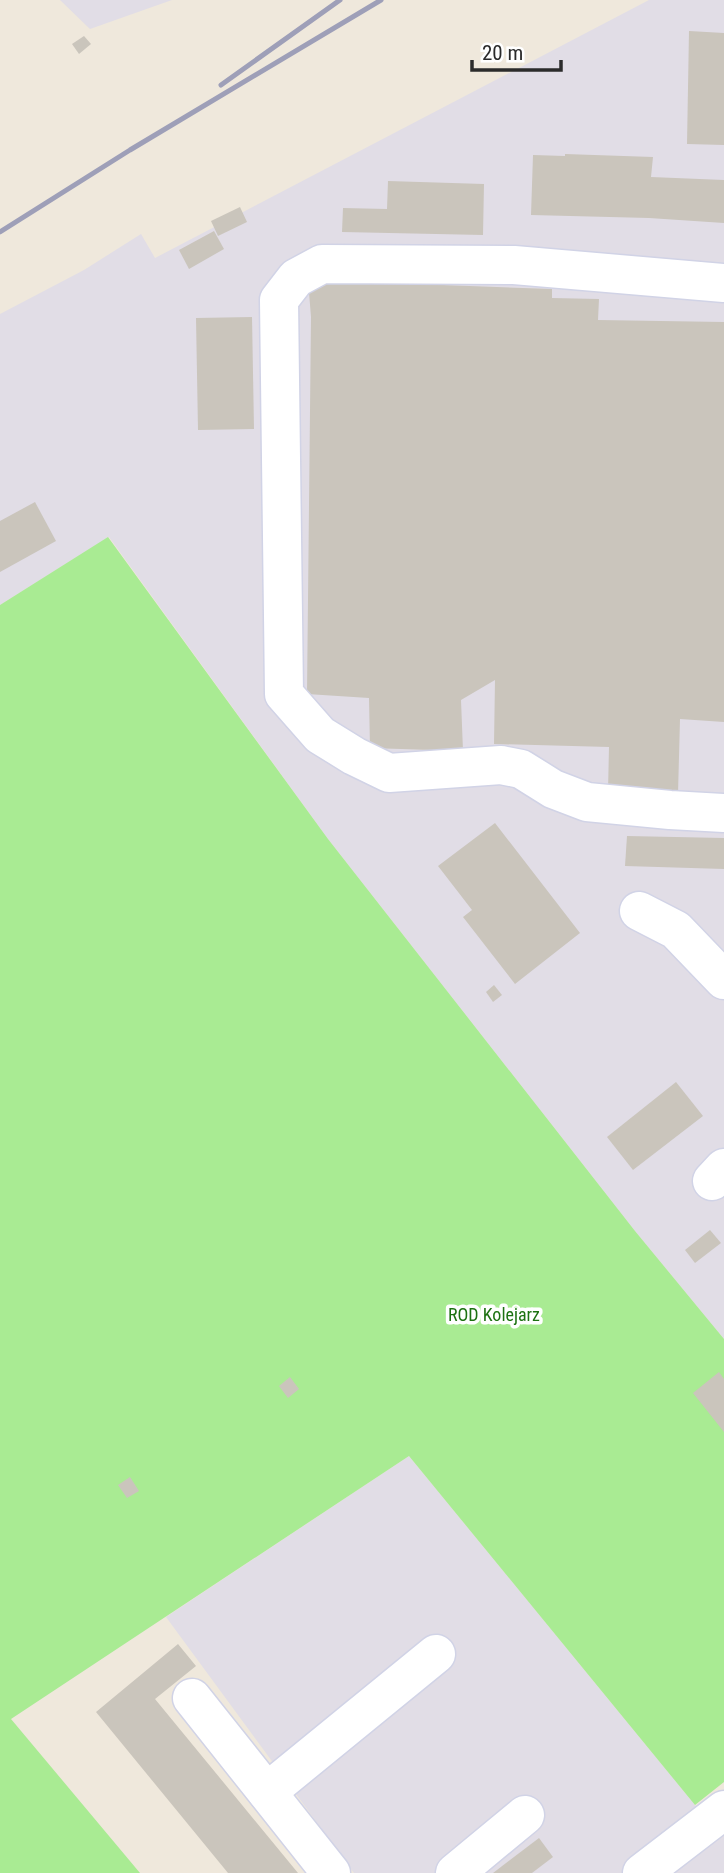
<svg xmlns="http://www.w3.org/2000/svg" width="724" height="1873" font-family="'Roboto Condensed',sans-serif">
<rect width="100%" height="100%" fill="#efe8dc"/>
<g fill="#e1dde6">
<polygon points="60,0 172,0 90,29"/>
<polygon points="649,0 724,0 724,1339 635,1231 328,839 109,537 0,605 0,314 84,270 141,234 155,258"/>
<polygon points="409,1456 695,1805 714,1841 724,1834 724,1873 354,1873 166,1617"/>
</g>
<polygon fill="#a9eb93" points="108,537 328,839 635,1231 724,1339 724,1782 695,1805 409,1456 11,1719 140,1873 0,1873 0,605"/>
<g fill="#cac5bc">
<polygon points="689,31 724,33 724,145 687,144"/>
<polygon points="84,36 91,44 79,54 72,44"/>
<polygon points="565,154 653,157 651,177 724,180 724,223 649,218 531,215 533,155 565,156"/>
<polygon points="388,181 484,184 483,235 342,232 343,208 387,209"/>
<polygon points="240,207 247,222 218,236 211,221"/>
<polygon points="214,231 224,249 189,269 179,250"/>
<polygon points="308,280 552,289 552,298 599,299 598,320 724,322 724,722 680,719 678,794 608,792 609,747 494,744 495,680 461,700 463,751 370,748 369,698 307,694 311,317"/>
<polygon points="252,317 254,429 198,430 196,318"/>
<polygon points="35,502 56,541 0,572 0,521"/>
<polygon points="495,823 580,933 515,984 463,917 472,910 438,866"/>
<polygon points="627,836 724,838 724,869 625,866"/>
<polygon points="494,985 502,995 493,1002 486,992"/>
<polygon points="676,1082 703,1116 633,1170 607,1137"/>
<polygon points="710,1230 721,1243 695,1263 685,1250"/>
<polygon points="719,1372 724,1379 724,1432 693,1393"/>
<polygon points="290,1377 299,1389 288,1398 279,1386"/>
<polygon points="130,1477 139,1491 127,1498 118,1485"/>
<polygon points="178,1644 196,1666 155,1699 298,1873 228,1873 96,1712"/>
<polygon points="539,1838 553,1857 532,1873 493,1873"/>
</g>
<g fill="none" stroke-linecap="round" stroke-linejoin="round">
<defs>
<g id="minor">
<polyline points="724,283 514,265 322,264 296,278 279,300 284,694 320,735 354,756 389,773 501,765 521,769 553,789 587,802 670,810 724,813"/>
<polyline points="639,911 676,930 724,980"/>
<polyline points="712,1181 724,1168"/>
<polyline points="192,1698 331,1873"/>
<polyline points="267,1792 436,1654"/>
<polyline points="455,1873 525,1815"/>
<polyline points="642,1873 724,1810"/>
</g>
</defs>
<use href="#minor" stroke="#d1d3e6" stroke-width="41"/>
<use href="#minor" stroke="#fff" stroke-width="38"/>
<g stroke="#9e9fb8" stroke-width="5">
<polyline points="221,85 340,0"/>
<polyline points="0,232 130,150 381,0"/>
</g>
</g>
<g text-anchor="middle" stroke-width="7" stroke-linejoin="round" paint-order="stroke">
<g font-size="18" fill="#1d7212" stroke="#fff">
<text x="494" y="1321">ROD Kolejarz</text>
</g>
</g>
<path d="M472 60v10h89v-10" fill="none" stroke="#2b2b2b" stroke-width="3.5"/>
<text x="482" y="60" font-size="21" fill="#2b2b2b" stroke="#ffffff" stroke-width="5" paint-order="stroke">20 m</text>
</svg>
